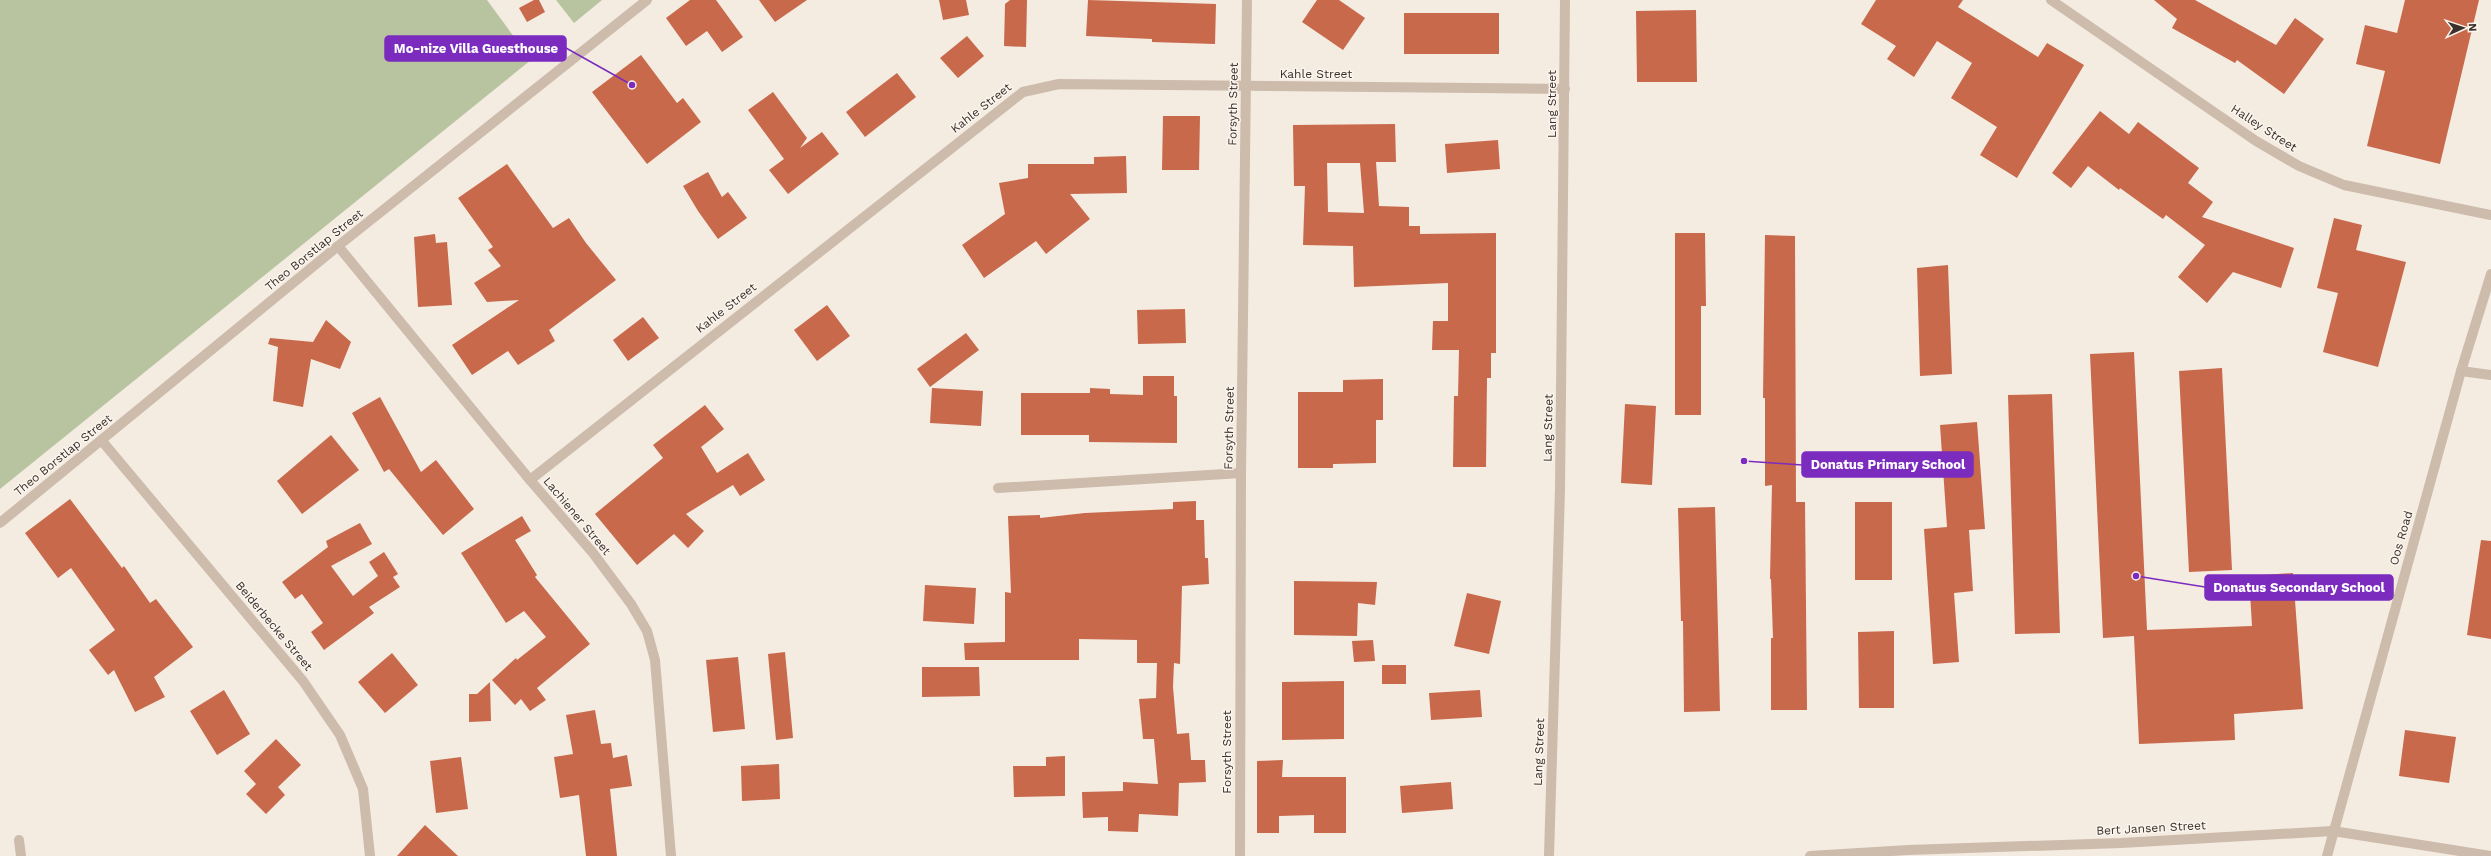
<svg xmlns="http://www.w3.org/2000/svg" width="2491" height="856" font-family="'Work Sans',sans-serif">
<rect width="100%" height="100%" fill="#f4ebe1"/>
<g fill="#b8c4a0">
<polygon points="0,0 487,0 531,60 0,489"/>
<polygon points="556,0 602,0 574,23"/>
</g>
<g fill="#c8694b" fill-rule="evenodd">
<polygon points="534,0 539,0 545,12 527,22 519,8"/>
<polygon points="690,0 716,0 743,37 722,52 707,31 686,46 666,18"/>
<polygon points="759,0 807,0 775,22"/>
<polygon points="939,0 966,0 969,15 943,20"/>
<polygon points="1010,0 1027,0 1026,47 1004,46 1005,4"/>
<polygon points="1088,0 1216,4 1215,44 1152,42 1152,39 1086,36"/>
<polygon points="1317,0 1339,0 1365,18 1343,50 1302,22"/>
<polygon points="1876,0 1963,0 1958,7 2038,57 2047,43 2084,65 2017,178 1980,155 1997,127 1951,98 1972,63 1937,41 1914,77 1887,59 1896,46 1861,24"/>
<polygon points="2154,0 2195,0 2276,45 2295,18 2324,39 2284,94 2237,60 2235,63 2172,28 2177,19"/>
<polygon points="2405,0 2479,0 2440,164 2367,146 2385,71 2356,64 2365,25 2397,33"/>
<polygon points="1696,10 1697,82 1637,82 1636,11"/>
<rect x="1404" y="13" width="95" height="41"/>
<polygon points="967,36 984,56 958,78 940,58"/>
<polygon points="641,55 677,103 683,98 701,122 647,164 592,92"/>
<polygon points="897,73 916,97 865,137 846,112"/>
<polygon points="773,92 807,138 800,148 822,132 839,154 788,194 769,170 784,159 748,110"/>
<polygon points="2100,111 2129,134 2138,122 2199,168 2188,183 2213,202 2202,217 2294,248 2281,288 2233,272 2207,303 2178,277 2205,245 2166,215 2163,219 2120,188 2119,190 2088,166 2071,188 2052,173"/>
<polygon points="1163,116 1200,116 1199,170 1162,170"/>
<path d="M 1395,124 L 1396,162 L 1376,162 L 1379,206 L 1409,207 L 1409,226 L 1420,226 L 1420,234 L 1496,233 L 1496,353 L 1491,353 L 1491,378 L 1487,378 L 1486,467 L 1453,467 L 1454,396 L 1458,396 L 1459,350 L 1432,350 L 1433,321 L 1448,321 L 1448,283 L 1354,287 L 1353,246 L 1303,245 L 1305,186 L 1294,186 L 1293,125 ZM 1327,163 L 1360,163 L 1364,213 L 1328,212 Z"/>
<polygon points="1498,140 1500,169 1447,173 1445,144"/>
<polygon points="1126,156 1127,193 1070,194 1090,219 1046,254 1036,241 984,278 962,245 1005,214 999,183 1028,178 1028,164 1094,164 1094,157"/>
<polygon points="507,164 553,228 569,218 586,243 616,280 549,330 555,341 518,365 508,351 472,375 452,345 519,300 487,302 474,283 501,266 488,250 493,247 458,198"/>
<polygon points="708,172 722,197 728,192 747,218 718,239 698,211 683,186"/>
<polygon points="2334,218 2362,225 2356,250 2406,262 2378,367 2323,352 2338,293 2317,288"/>
<polygon points="1675,233 1705,233 1706,306 1701,306 1701,415 1675,415"/>
<polygon points="435,234 436,243 447,242 452,305 418,307 414,237"/>
<polygon points="1765,235 1795,236 1796,502 1805,502 1807,710 1771,710 1771,638 1773,638 1771,579 1770,579 1772,485 1765,486 1765,398 1763,398"/>
<polygon points="1948,265 1952,374 1920,376 1917,268"/>
<polygon points="827,305 850,336 817,361 794,330"/>
<polygon points="1185,309 1186,343 1138,344 1137,310"/>
<polygon points="643,317 659,338 628,361 613,340"/>
<polygon points="326,320 351,342 340,369 311,359 303,407 273,401 278,347 268,344 270,338 313,342"/>
<polygon points="966,333 979,350 930,387 917,369"/>
<polygon points="2134,352 2147,630 2252,626 2249,576 2293,573 2303,709 2234,714 2235,740 2139,744 2134,636 2103,638 2090,354"/>
<polygon points="2222,368 2232,570 2189,572 2179,371"/>
<polygon points="1143,376 1174,376 1174,396 1177,396 1177,443 1089,442 1089,435 1021,435 1021,393 1090,393 1090,388 1110,389 1110,394 1143,395"/>
<polygon points="1383,379 1383,420 1376,420 1376,463 1333,464 1333,468 1298,468 1298,392 1343,392 1343,380"/>
<polygon points="932,388 983,391 981,426 930,423"/>
<polygon points="2052,394 2060,633 2015,634 2008,395"/>
<polygon points="380,397 421,472 436,460 474,509 443,535 389,469 384,472 352,413"/>
<polygon points="1625,404 1656,406 1652,485 1621,483"/>
<polygon points="705,405 724,429 701,447 717,473 748,453 765,480 740,496 733,485 686,514 704,531 688,548 674,534 637,565 595,514 663,458 653,445"/>
<polygon points="1977,422 1985,529 1969,530 1973,591 1954,593 1959,662 1933,664 1924,529 1947,527 1940,425"/>
<polygon points="331,435 359,470 302,514 277,481"/>
<polygon points="70,499 122,568 124,566 150,603 156,599 193,647 154,677 165,697 135,712 114,670 108,675 89,650 115,630 71,568 58,578 25,533"/>
<polygon points="1196,501 1196,520 1204,520 1205,558 1208,558 1209,584 1182,586 1180,664 1174,663 1173,687 1177,734 1189,733 1191,760 1205,760 1206,782 1179,783 1178,816 1139,814 1138,832 1108,831 1108,817 1083,818 1082,792 1123,791 1123,782 1158,784 1154,739 1143,739 1139,699 1156,698 1157,663 1137,663 1137,640 1079,639 1079,660 965,660 964,643 1005,642 1005,592 1011,593 1008,516 1040,515 1040,518 1085,513 1173,509 1173,502"/>
<rect x="1855" y="502" width="37" height="78"/>
<polygon points="1715,507 1720,711 1684,712 1683,621 1681,621 1678,508"/>
<polygon points="522,516 531,531 515,540 537,575 535,577 590,644 537,688 546,700 530,711 521,699 515,705 492,680 516,658 517,660 546,637 524,611 506,623 461,553"/>
<polygon points="360,523 372,544 331,566 353,596 378,576 369,562 384,552 398,574 393,577 400,587 369,607 374,613 324,650 311,632 323,623 302,594 295,599 282,582 328,547 326,541"/>
<polygon points="2481,540 2491,541 2491,639 2467,635"/>
<polygon points="1294,581 1377,582 1375,605 1358,603 1357,636 1294,635"/>
<polygon points="925,585 976,588 974,624 923,621"/>
<polygon points="1467,593 1501,601 1489,654 1454,646"/>
<polygon points="1894,631 1894,708 1859,708 1858,632"/>
<polygon points="1373,640 1375,661 1354,662 1352,641"/>
<polygon points="785,652 793,738 776,740 768,654"/>
<polygon points="392,653 418,685 385,713 358,682"/>
<polygon points="738,657 745,729 713,732 706,660"/>
<rect x="1382" y="665" width="24" height="19"/>
<polygon points="922,667 979,667 980,696 922,697"/>
<polygon points="1344,681 1344,739 1282,740 1282,682"/>
<polygon points="490,682 491,721 469,722 469,694 477,694"/>
<polygon points="224,690 250,734 217,755 190,711"/>
<polygon points="1480,690 1482,717 1431,720 1429,693"/>
<polygon points="595,710 601,744 611,743 613,758 627,755 632,786 610,789 617,856 586,856 579,795 560,798 554,757 573,754 566,715"/>
<polygon points="2405,730 2456,737 2449,783 2399,776"/>
<polygon points="276,739 301,765 278,787 285,795 266,814 246,794 256,784 244,771"/>
<polygon points="1065,756 1065,796 1014,797 1013,766 1046,766 1046,757"/>
<polygon points="461,757 468,809 436,813 430,761"/>
<polygon points="1283,760 1282,777 1346,777 1346,833 1314,833 1314,815 1279,816 1279,833 1257,833 1257,761"/>
<polygon points="779,764 780,799 742,801 741,766"/>
<polygon points="1451,782 1453,809 1402,813 1400,786"/>
<polygon points="425,825 458,856 397,856"/>
</g>
<g fill="none" stroke-linecap="round" stroke-linejoin="round">
<polyline stroke="#cdbbac" stroke-width="10" points="998,488 1241,473"/>
<g stroke="#cdbbac" stroke-width="10">
<polyline points="2051,0 2256,141 2299,166 2344,185 2491,215"/>
<polyline points="338,246 530,480 593,553 631,604 647,631 655,660 671,856"/>
<polyline points="2461,371 2491,375"/>
<polyline points="102,441 303,681 340,735 363,789 370,856"/>
<polyline points="530,480 1023,92 1059,84 1565,89"/>
<polyline points="0,523 338,246 647,0"/>
<polyline points="19,840 21,856"/>
<polyline points="1240,856 1241,473 1247,0"/>
<polyline points="1810,856 1908,850 2121,843 2333,831 2491,856"/>
<polyline points="2327,856 2461,371 2491,274"/>
</g>
<polyline stroke="#cdbbac" stroke-width="10" points="1549,856 1560,490 1565,0"/>
</g>
<g text-anchor="middle" stroke-width="3" stroke-linejoin="round" paint-order="stroke">
<g font-size="12" fill="#3b302b" stroke="#fbf5ee">
<text x="1316" y="78">Kahle Street</text>
<text transform="translate(1233 104) rotate(-89)" y="4">Forsyth Street</text>
<text transform="translate(1552 104) rotate(-90)" y="4">Lang Street</text>
<text transform="translate(981 108) rotate(-38)" y="4">Kahle Street</text>
<text transform="translate(2264 128) rotate(33)" y="4">Halley Street</text>
<text transform="translate(314 250) rotate(-39)" y="4">Theo Borstlap Street</text>
<text transform="translate(726 308) rotate(-38)" y="4">Kahle Street</text>
<text transform="translate(1229 428) rotate(-89)" y="4">Forsyth Street</text>
<text transform="translate(1548 428) rotate(-89)" y="4">Lang Street</text>
<text transform="translate(63 455) rotate(-39)" y="4">Theo Borstlap Street</text>
<text transform="translate(577 516) rotate(50)" y="4">Lachiener Street</text>
<text transform="translate(2401 538) rotate(-74)" y="4">Oos Road</text>
<text transform="translate(274 626) rotate(50)" y="4">Beiderbecke Street</text>
<text transform="translate(1227 752) rotate(-90)" y="4">Forsyth Street</text>
<text transform="translate(1539 752) rotate(-88)" y="4">Lang Street</text>
<text transform="translate(2151 828) rotate(-3)" y="4">Bert Jansen Street</text>
</g>
</g>
<path fill="none" stroke="#7b2cbf" stroke-width="1.5" d="M632 85L566 48M1744 461L1802 465M2136 576L2205 587"/>
<g fill="#7b2cbf" stroke="#fbf5ee" stroke-width="1.5">
<circle cx="632" cy="85" r="4"/>
<circle cx="1744" cy="461" r="4"/>
<circle cx="2136" cy="576" r="4"/>
</g>
<g fill="#7b2cbf" stroke="#7b2cbf" stroke-width="1.5">
<rect x="385" y="36" width="181" height="25" rx="4"/>
<rect x="1802" y="452" width="171" height="25" rx="4"/>
<rect x="2205" y="575" width="188" height="25" rx="4"/>
</g>
<g font-size="13" text-anchor="middle" font-weight="bold" fill="#fff">
<text x="476" y="53">Mo-nize Villa Guesthouse</text>
<text x="1888" y="469">Donatus Primary School</text>
<text x="2299" y="592">Donatus Secondary School</text>
</g>
<g transform="translate(2463 28) rotate(87)" stroke="#fbf5ee" stroke-width="3" paint-order="stroke">
<path d="M0-3L7 15L0 10L-7 15Z" fill="#3b302b"/>
<text y="-6" font-size="11" font-weight="bold" text-anchor="middle" fill="#3b302b">N</text>
</g>
</svg>
